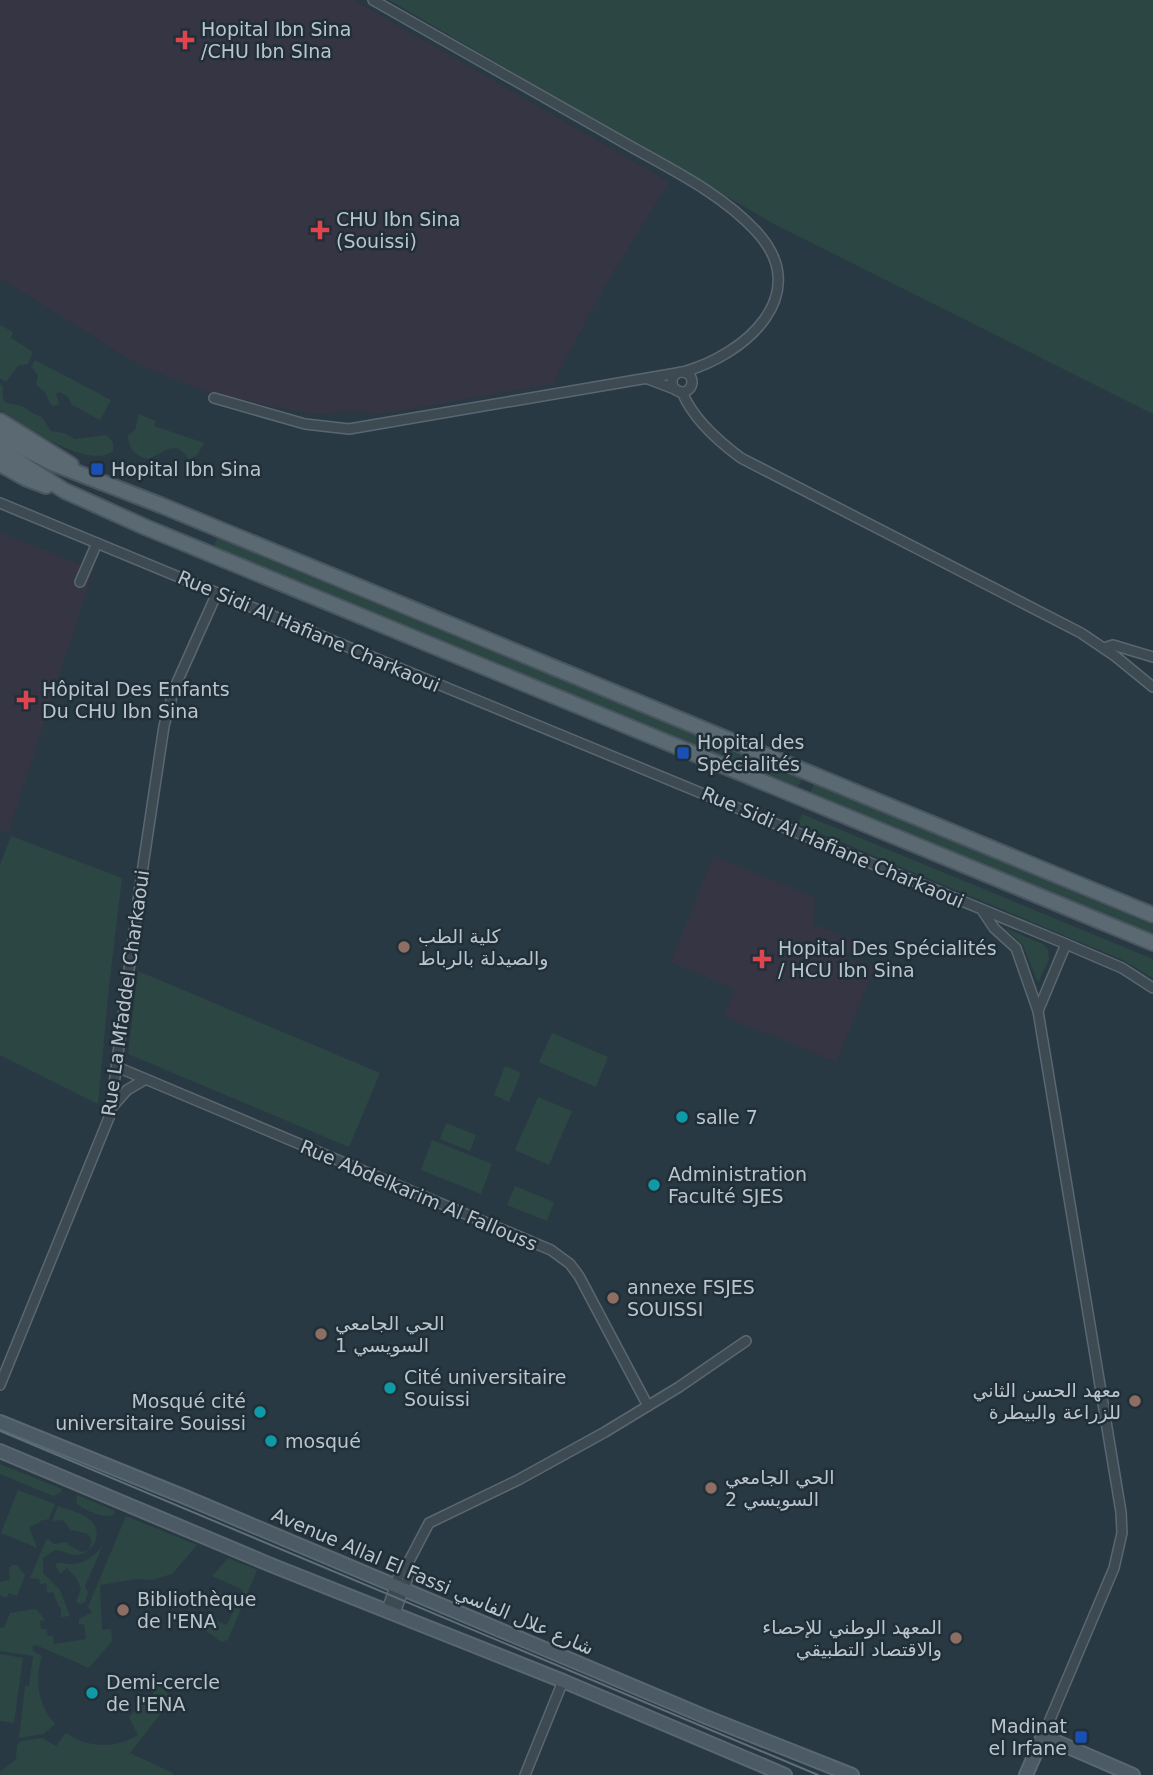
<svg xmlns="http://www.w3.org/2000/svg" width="1153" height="1775" font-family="'DejaVu Sans','Noto Sans Arabic',sans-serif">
<rect width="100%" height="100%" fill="#293943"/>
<g fill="#353544">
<polygon points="0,0 354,0 669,182 603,289 553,384 382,414 352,411 314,415 202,391 137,364 0,278"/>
<polygon points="0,533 94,569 8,834 0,830"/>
<polygon points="714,856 815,898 814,924 853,940 846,957 874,968 836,1062 724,1016 734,989 670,962"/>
</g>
<g fill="#2c4643">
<polygon points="389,0 1153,0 1153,414 774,224"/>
<polygon points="0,325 13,332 11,338 33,352 28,364 18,366 6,382 0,378"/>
<polygon points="35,360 111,400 100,420 72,405 68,397 60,392 56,394 59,403 56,406 51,405 45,392 36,385 38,375 31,367"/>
<path d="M 0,383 L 3,387 C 0,408 10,402 21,406 C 28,409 34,415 42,417 L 51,431 L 64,433 L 75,439 L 106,435 L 113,442 L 113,451 C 89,471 23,425 0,410 Z"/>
<path d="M 139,414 L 156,421 L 154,426 L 204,443 L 198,454 L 189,460 C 176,437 164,453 148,459 C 135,456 128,448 128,435 L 135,430 Z"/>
<polygon points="217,538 802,779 798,788 214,546"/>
<polygon points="814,784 1153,925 1153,935 810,793"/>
<polygon points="802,814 1153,959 1153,978 1123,960 798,824"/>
<polygon points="11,836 122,878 109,986 98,1104 0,1055 0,865"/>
<polygon points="1005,928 1043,944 1048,950 1049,959 1038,983 1023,945"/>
<polygon points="138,971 380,1073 349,1147 128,1054"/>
<polygon points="552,1033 608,1057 596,1087 539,1062"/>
<polygon points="505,1066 521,1073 509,1102 494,1095"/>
<polygon points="538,1097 572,1111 549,1165 515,1150"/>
<polygon points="446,1123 476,1135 470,1151 440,1139"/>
<polygon points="432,1140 492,1164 481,1194 421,1170"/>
<polygon points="515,1186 554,1202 547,1221 507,1205"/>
<polygon points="0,1464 62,1489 60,1493 53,1496 0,1474"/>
<polygon points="18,1490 55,1504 49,1519 40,1521 39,1523 29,1527 37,1548 1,1533"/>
<path d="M 77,1495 L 115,1511 L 113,1515 C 103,1519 84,1510 76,1503 Z"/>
<path d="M 58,1506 C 68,1509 81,1513 89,1519 C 105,1531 94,1554 76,1555 C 68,1555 63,1550 55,1550 L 43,1558 L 43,1573 L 60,1590 L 70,1616 L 61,1617 L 61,1607 L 59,1607 L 53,1592 L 47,1593 L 46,1583 L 40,1584 L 39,1579 L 30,1578 L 46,1540 L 49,1539 L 53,1544 L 68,1542 L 67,1544 L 81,1552 L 89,1550 L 92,1541 L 88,1534 L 73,1530 L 72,1532 L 63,1520 L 52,1521 Z"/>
<path d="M 126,1516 L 197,1545 L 172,1574 L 151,1580 L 136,1579 L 100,1585 L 102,1630 L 111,1629 L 112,1641 L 89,1668 L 36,1645 L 32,1646 L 33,1651 L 42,1656 C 34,1680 38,1705 55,1724 L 43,1734 L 19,1738 L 25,1686 L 29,1686 L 33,1656 L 0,1651 L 0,1627 L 4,1628 L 10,1613 L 36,1609 L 45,1620 L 40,1621 L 41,1629 L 46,1629 L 48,1636 L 53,1636 L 54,1644 L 86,1639 L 84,1624 L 79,1624 L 79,1619 L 92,1612 L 88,1607 Z"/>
<path d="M 102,1547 L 85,1586 L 88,1593 L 85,1602 L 80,1604 L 76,1602 L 81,1589 L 76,1578 L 67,1568 L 60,1574 L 55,1564 C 62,1561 64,1564 72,1564 C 84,1564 94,1556 102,1547 Z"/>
<polygon points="228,1558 257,1570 228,1640 221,1642 205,1630 214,1620 227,1625 243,1590 212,1576"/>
<polygon points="12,1565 17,1565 25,1575 17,1596 9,1593 7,1598 0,1595 0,1582 10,1580 9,1568"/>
<polygon points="0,1654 23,1658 14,1723 0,1721"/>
<path d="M 158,1685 L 171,1696 L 169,1703 L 130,1753 L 173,1773 L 173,1775 L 0,1775 L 0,1772 L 16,1759 L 17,1745 L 21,1741 L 42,1738 L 56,1746 L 66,1733 C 87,1748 116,1749 138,1735 L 129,1717 L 142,1703 L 154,1703 L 153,1691 Z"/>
</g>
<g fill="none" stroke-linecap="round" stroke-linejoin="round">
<defs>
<g id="street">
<path d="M 373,0 C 456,48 540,94 623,142 C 668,168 720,192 756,231 C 815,294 745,355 683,372"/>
<circle cx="682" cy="382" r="10"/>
<polyline points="648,379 677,390"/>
<path d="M 682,392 C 693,419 718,441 741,458 L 1081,633 L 1115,656 L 1153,687"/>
<polyline points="214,398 305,424 349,429 677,373"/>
<polyline points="0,503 1066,944 1122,968 1153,988"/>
<polyline points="80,582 97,543"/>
<polyline points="1104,648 1113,645 1153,657"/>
<polyline points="982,910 994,928 1016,948 1038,1011 1121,1512 1122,1533 1114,1568 1043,1736"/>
<polyline points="1038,1011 1066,944"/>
<polyline points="117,1067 551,1250 570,1264 579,1276 648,1406"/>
<polyline points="113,1106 127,1090 144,1080"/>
<polyline points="0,1385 110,1115 140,886 164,726 174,689 217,593"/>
<polyline points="387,1610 401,1569 408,1563 429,1523 518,1480 605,1432 679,1387 746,1341"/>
<polyline points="395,1613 410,1572 408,1563"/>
<polyline points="525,1775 563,1681"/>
</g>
<g id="secondary">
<polyline points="0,1422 185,1497 706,1717 852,1775"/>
<polyline points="0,1451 271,1565 563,1681 785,1775"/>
<polyline points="1026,1775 1043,1736 1133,1775"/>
</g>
<g id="primary">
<polyline points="0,421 71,465"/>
<polyline points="0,436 52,463 163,506 1153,915"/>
<polyline points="0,450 65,491 145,527 1153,943"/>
<polyline points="0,464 25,478 46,486"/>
</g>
</defs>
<use href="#street" stroke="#5b6770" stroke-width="12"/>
<use href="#secondary" stroke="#5b6770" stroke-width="16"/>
<use href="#primary" stroke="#49565f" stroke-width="18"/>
<use href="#street" stroke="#3d4a52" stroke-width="9"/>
<use href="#secondary" stroke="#4b5a65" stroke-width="12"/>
<use href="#primary" stroke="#5b6972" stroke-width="14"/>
<polyline stroke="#5f6f79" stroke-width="2" points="0,1431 818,1775"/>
</g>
<g fill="#e0444e" stroke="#212f38" stroke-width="2.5">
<path d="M181.5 29.5h7v7h7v7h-7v7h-7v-7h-7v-7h7z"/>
<path d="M316.5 219.5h7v7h7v7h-7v7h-7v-7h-7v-7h7z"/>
<path d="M22.5 689.5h7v7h7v7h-7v7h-7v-7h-7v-7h7z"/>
<path d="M758.5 948.5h7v7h7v7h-7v7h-7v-7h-7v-7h7z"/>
</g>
<g fill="#1a4fb4" stroke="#212f38" stroke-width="2.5">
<rect x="90" y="462" width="14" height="14" rx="3.5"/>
<rect x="676" y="746" width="14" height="14" rx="3.5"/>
<rect x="1074" y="1730" width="14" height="14" rx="3.5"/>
</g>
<g fill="#8d6e63" stroke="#212f38" stroke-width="2.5">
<circle cx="404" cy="947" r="7"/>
<circle cx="613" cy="1298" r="7"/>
<circle cx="321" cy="1334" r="7"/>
<circle cx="1135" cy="1401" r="7"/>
<circle cx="711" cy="1488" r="7"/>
<circle cx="123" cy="1610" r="7"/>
<circle cx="956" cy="1638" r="7"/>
</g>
<g fill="#0f9aa8" stroke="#212f38" stroke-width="2.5">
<circle cx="682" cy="1117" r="7"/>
<circle cx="654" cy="1185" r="7"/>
<circle cx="390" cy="1388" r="7"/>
<circle cx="260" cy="1412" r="7"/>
<circle cx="271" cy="1441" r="7"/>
<circle cx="92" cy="1693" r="7"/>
</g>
<g text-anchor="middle" stroke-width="5" stroke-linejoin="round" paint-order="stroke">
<g font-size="19" fill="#bac4cc" stroke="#212f38" text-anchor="start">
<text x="201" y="36">Hopital Ibn Sina<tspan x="201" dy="22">/CHU Ibn SIna</tspan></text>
<text x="336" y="226">CHU Ibn Sina<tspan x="336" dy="22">(Souissi)</tspan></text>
<text x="111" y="476">Hopital Ibn Sina</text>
<text x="42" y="696">Hôpital Des Enfants<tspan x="42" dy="22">Du CHU Ibn Sina</tspan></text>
<text x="697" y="749">Hopital des<tspan x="697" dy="22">Spécialités</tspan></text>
<text x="418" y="943">كلية الطب<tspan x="418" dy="22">والصيدلة بالرباط</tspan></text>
<text x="778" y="955">Hopital Des Spécialités<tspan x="778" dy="22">/ HCU Ibn Sina</tspan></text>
<text x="696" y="1124">salle 7</text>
<text x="668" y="1181">Administration<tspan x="668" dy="22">Faculté SJES</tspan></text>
<text x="627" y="1294">annexe FSJES<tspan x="627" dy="22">SOUISSI</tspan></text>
<text x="335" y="1330">الحي الجامعي<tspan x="335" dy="22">السويسي 1</tspan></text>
<text x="404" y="1384">Cité universitaire<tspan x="404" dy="22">Souissi</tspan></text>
<text x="1121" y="1397" text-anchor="end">معهد الحسن الثاني<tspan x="1121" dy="22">للزراعة والبيطرة</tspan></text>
<text x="246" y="1408" text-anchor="end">Mosqué cité<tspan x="246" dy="22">universitaire Souissi</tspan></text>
<text x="285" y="1448">mosqué</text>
<text x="725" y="1484">الحي الجامعي<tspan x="725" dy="22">السويسي 2</tspan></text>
<text x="137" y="1606">Bibliothèque<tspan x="137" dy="22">de l'ENA</tspan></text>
<text x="942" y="1634" text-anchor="end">المعهد الوطني للإحصاء<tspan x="942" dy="22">والاقتصاد التطبيقي</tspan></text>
<text x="106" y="1689">Demi-cercle<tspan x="106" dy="22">de l'ENA</tspan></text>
<text x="1067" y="1733" text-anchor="end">Madinat<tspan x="1067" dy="22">el Irfane</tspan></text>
</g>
<g font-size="19" fill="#bac4cc" stroke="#212f38">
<text transform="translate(309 631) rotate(23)" y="7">Rue Sidi Al Hafiane Charkaoui</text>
<text transform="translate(833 847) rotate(23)" y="7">Rue Sidi Al Hafiane Charkaoui</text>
<text transform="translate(125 993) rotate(-82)" y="7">Rue La Mfaddel Charkaoui</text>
<text transform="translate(419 1195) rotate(23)" y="7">Rue Abdelkarim Al Fallouss</text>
<text transform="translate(433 1581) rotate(23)" y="7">Avenue Allal El Fassi شارع علال الفاسي</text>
</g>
</g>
</svg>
